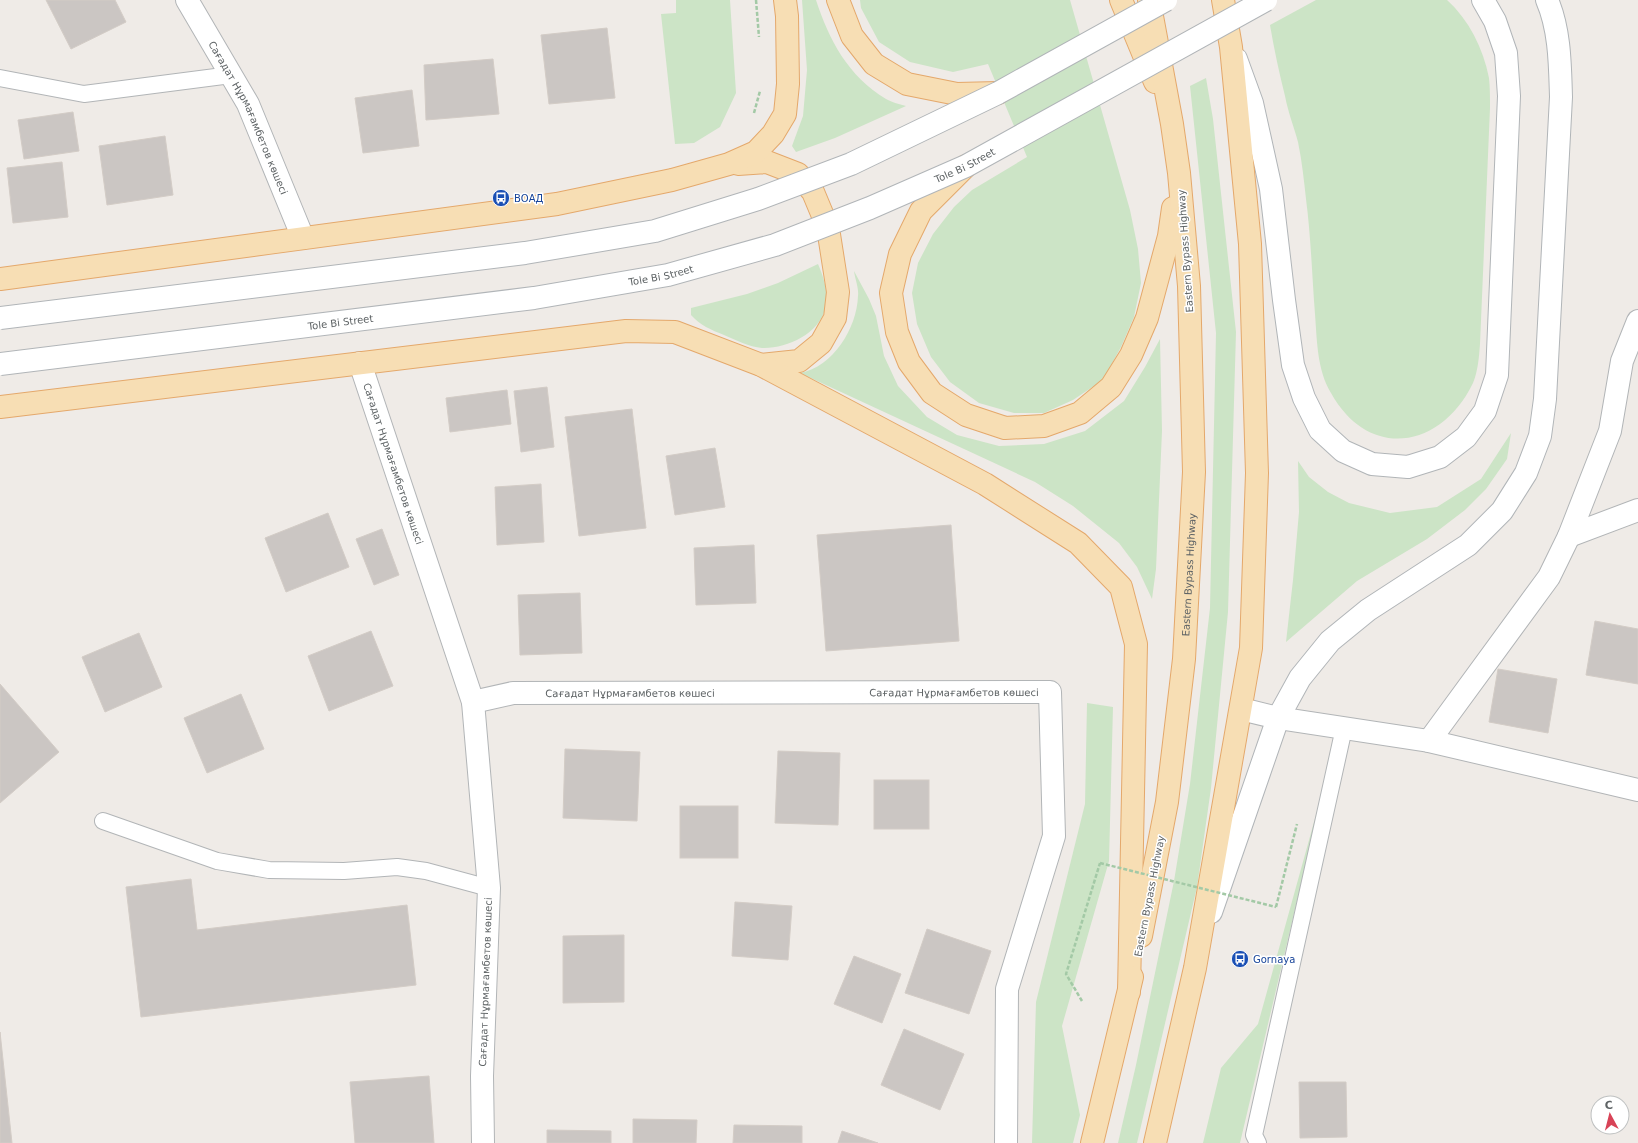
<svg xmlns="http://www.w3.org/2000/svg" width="1638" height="1143" font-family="'DejaVu Sans',sans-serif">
<rect width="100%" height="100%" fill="#efebe7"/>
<g fill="#cce4c6">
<polygon points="676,0 730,0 736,93 720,127 694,143 675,144 661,14 676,13"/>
<path d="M 802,0 L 816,0 C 829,40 848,76 886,99 C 891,102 899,104 906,106 L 835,138 L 796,152 L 792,146 L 803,116 L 807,70 Z"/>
<polygon points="860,0 1070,0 1130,210 1138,249 1141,283 1134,317 1121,347 1103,380 1073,400 1044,413 1014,413 979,403 950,382 931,357 917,324 912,293 918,263 933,234 954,207 972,190 1027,157 988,64 953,72 910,62 879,42 861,8"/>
<path d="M 1316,0 L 1447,0 C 1469,20 1483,48 1489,78 C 1490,87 1490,98 1490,108 L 1480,344 C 1479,357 1478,371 1473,383 C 1441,449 1369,461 1331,393 C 1317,370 1317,340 1315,314 C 1312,276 1311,237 1306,199 C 1304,181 1302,161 1298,142 C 1294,127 1288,112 1285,96 C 1279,72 1274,49 1270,25 Z"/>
<polygon points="1206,78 1213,119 1236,332 1228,612 1211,788 1197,887 1137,1143 1118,1143 1136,1065 1174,881 1190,784 1210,608 1216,333 1190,86"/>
<path d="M 818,264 C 824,278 829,293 825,309 C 819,334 786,349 762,348 C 749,347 736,340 724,335 C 711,330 700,325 691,315 L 691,308 L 747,294 L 778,283 Z"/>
<path d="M 854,271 L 869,299 L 876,316 L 884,356 L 898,386 L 927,417 L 957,435 L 999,446 L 1044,444 L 1085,431 L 1124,401 L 1145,367 L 1160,339 L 1162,431 L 1156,569 L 1152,599 L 1137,567 L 1119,543 L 1073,506 L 1035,482 L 800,373 C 833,367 857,328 858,296 C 859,288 855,279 854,271 Z"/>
<polygon points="1511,433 1507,459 1486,489 1465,510 1427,539 1357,581 1286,642 1293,580 1299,512 1298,461 1309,477 1328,492 1349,503 1390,513 1437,507 1481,479"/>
<polygon points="1087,703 1113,707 1109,861 1062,1026 1080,1115 1073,1143 1032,1143 1036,1002 1085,804"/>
<polygon points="1324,786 1240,1143 1203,1143 1221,1068 1258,1024"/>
</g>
<g fill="#cbc6c3" stroke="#d3ccc6">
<polygon points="46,0 115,0 126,22 71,49"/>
<polygon points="607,28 615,98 549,104 541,35"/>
<polygon points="493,59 499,114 426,120 424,65"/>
<polygon points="412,90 419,146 363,153 355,98"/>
<polygon points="73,112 79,151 24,159 18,120"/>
<polygon points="165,136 173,195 107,205 99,146"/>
<polygon points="62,162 68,217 13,223 7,168"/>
<polygon points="547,387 554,447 521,452 514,391"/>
<polygon points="507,390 511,424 450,432 446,398"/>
<polygon points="632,409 646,528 579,536 565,417"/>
<polygon points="715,448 725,507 675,515 666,456"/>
<polygon points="541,484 544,542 497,545 495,487"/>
<polygon points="328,513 349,567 286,592 265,538"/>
<polygon points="951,525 959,641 826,651 817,535"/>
<polygon points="382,529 399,575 374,585 356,539"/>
<polygon points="754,545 756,603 696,605 694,548"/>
<polygon points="580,593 582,653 520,655 518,595"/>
<polygon points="1595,621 1638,629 1638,684 1586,675"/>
<polygon points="371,631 393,686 329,711 308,656"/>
<polygon points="139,633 162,687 105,712 82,657"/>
<polygon points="1498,669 1557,679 1548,733 1489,722"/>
<polygon points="0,684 59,752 0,803"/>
<polygon points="241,694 264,749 207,773 184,718"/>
<polygon points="565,749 640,752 637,821 563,818"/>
<polygon points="778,751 840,753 838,825 775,823"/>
<rect x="874" y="780" width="55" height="49"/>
<rect x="680" y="806" width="58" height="52"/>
<polygon points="191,879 197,930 407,905 416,985 141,1017 126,887"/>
<polygon points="735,902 792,906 788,960 732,956"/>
<polygon points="927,929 991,951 969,1014 905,993"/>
<polygon points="624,935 624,1002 563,1003 563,936"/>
<polygon points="854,956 901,974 882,1023 834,1004"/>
<polygon points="904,1029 964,1054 940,1110 881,1085"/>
<polygon points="0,1032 12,1143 0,1143"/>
<polygon points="429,1076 434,1143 355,1143 350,1082"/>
<polygon points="1299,1082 1346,1082 1347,1137 1300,1138"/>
<polygon points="633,1119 697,1120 696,1143 633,1143"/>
<polygon points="734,1125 802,1126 802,1143 733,1143"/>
<polygon points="547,1130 611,1131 611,1143 547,1143"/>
<polygon points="842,1131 878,1143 838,1143"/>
</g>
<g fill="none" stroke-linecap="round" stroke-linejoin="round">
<defs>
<g id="service">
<polyline points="0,78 84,94 231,75"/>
<polyline points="103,821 217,861 269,870 344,871 397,867 426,871 489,888"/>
<polyline points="1258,1143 1254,1135 1344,728"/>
</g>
<g id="minor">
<path id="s1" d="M 187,0 L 248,104 L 303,238"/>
<path id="s2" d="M 360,363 L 473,702 L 489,888 L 482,1076 L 483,1143"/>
<polyline points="1569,536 1638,510"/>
<path id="s3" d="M 473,702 L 513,693 L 1050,692 L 1054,836 L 1007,989 L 1006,1143"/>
<polyline points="1241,709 1278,718 1429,741 1638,790"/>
<polyline points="1429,741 1549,577 1569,536 1610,431 1622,361 1638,321"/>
</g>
<g id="secondary">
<polyline points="1236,59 1252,103 1271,189 1284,300 1293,365 1304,398 1320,430 1343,451 1372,464 1408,467 1440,457 1466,437 1485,411 1497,375 1509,96 1506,53 1495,21 1483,0"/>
<path d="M 1211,912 L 1278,718 L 1300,678 L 1330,641 L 1368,610 L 1468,545 L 1502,511 L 1526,473 L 1540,436 L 1545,399 L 1561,97 C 1560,65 1560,30 1547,0"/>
</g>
<g id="primary">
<polyline points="838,0 852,36 874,64 907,84 957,94 998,93"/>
<polyline points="1121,0 1155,82"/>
<polyline points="738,164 767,162 798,174 813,192 828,228 838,292 835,318 821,343 799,361 761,365"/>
<polyline points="966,166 921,211 900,254 891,293 897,332 909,362 932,393 966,415 1005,428 1044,426 1080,413 1111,387 1131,355 1147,318 1169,236 1173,208"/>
<polyline points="0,279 557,204 672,180 729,164 756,152 773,134 785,114 788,84 787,16 785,0"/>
<polyline points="0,407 626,331 675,332 761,365 985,484 1078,543 1121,587 1136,644 1129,992"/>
<path id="s4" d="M 1141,936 L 1167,802 L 1184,659 L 1194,472 L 1189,286 L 1179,173 L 1172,124 L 1149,0"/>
<polyline points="1092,1143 1132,977"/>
<polyline points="1155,1143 1195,968 1251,648 1257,473 1250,244 1231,47 1223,0"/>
</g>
</defs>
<use href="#service" stroke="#b2b5b7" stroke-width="18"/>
<use href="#minor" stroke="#b2b5b7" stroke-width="24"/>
<use href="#secondary" stroke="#b1b5b8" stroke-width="24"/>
<use href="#primary" stroke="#e4a86b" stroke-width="24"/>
<g stroke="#a3c9a6" stroke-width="2.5" stroke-dasharray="4 2" stroke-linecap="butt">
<polyline points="756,0 759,37"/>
<polyline points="754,113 760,91"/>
<polyline points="1276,907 1297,824"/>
<polyline points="1082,1001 1066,974 1100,863"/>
</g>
<use href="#service" stroke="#fff" stroke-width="16"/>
<use href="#minor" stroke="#fff" stroke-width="22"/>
<use href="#secondary" stroke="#fff" stroke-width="22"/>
<use href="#primary" stroke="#f7deb4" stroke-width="22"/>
<defs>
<g id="secondary-bridge">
<polyline points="0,318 525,253 655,231 758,199 851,164 998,93 1166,0"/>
<path id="s5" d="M 0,364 L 534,298 L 668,275 L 775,245 L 870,208 L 966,166 L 1266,0"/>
</g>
</defs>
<use href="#secondary-bridge" stroke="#b1b5b8" stroke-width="24" stroke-linecap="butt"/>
<polyline stroke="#a3c9a6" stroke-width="2.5" stroke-dasharray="4 2" stroke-linecap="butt" points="1100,863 1276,907"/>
<use href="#secondary-bridge" stroke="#fff" stroke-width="22"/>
</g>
<defs>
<symbol id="bus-disc" viewBox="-11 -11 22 22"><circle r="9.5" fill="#1a4fb4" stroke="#fff"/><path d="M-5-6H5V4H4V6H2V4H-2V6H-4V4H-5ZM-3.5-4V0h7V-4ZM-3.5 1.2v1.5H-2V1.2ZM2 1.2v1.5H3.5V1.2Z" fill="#fff"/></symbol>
</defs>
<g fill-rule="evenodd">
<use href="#bus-disc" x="491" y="188" width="20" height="20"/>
<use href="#bus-disc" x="1230" y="949" width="20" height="20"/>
</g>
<g text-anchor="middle" stroke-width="3" stroke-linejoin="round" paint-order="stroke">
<g font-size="10" fill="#5e6365" stroke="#fff">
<text dy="4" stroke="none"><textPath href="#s1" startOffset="133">Сағадат Нұрмағамбетов көшесі</textPath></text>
<text dy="4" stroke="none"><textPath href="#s5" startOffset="991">Tole Bi Street</textPath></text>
<text transform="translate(1185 251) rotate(-94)" y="4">Eastern Bypass Highway</text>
<text dy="4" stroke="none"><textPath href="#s5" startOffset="667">Tole Bi Street</textPath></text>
<text dy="4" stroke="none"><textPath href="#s5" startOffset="343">Tole Bi Street</textPath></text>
<text dy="4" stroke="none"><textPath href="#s2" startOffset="106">Сағадат Нұрмағамбетов көшесі</textPath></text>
<text dy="4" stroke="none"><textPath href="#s4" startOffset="365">Eastern Bypass Highway</textPath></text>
<text dy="4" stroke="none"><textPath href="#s3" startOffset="482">Сағадат Нұрмағамбетов көшесі</textPath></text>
<text dy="4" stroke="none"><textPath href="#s3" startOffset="158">Сағадат Нұрмағамбетов көшесі</textPath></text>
<text transform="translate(1149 896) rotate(-79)" y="4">Eastern Bypass Highway</text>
<text transform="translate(485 982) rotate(-88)" y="4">Сағадат Нұрмағамбетов көшесі</text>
</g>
<g font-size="10" fill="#164399" stroke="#fff" text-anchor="start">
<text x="514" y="202">ВОАД</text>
<text x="1253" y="963">Gornaya</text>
</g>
</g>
<g transform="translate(1610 1115) rotate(353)"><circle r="19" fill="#ffffff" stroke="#bfc1c1"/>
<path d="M0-3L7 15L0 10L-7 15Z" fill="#d84357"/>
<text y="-6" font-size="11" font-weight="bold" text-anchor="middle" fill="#5e6365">С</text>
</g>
</svg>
